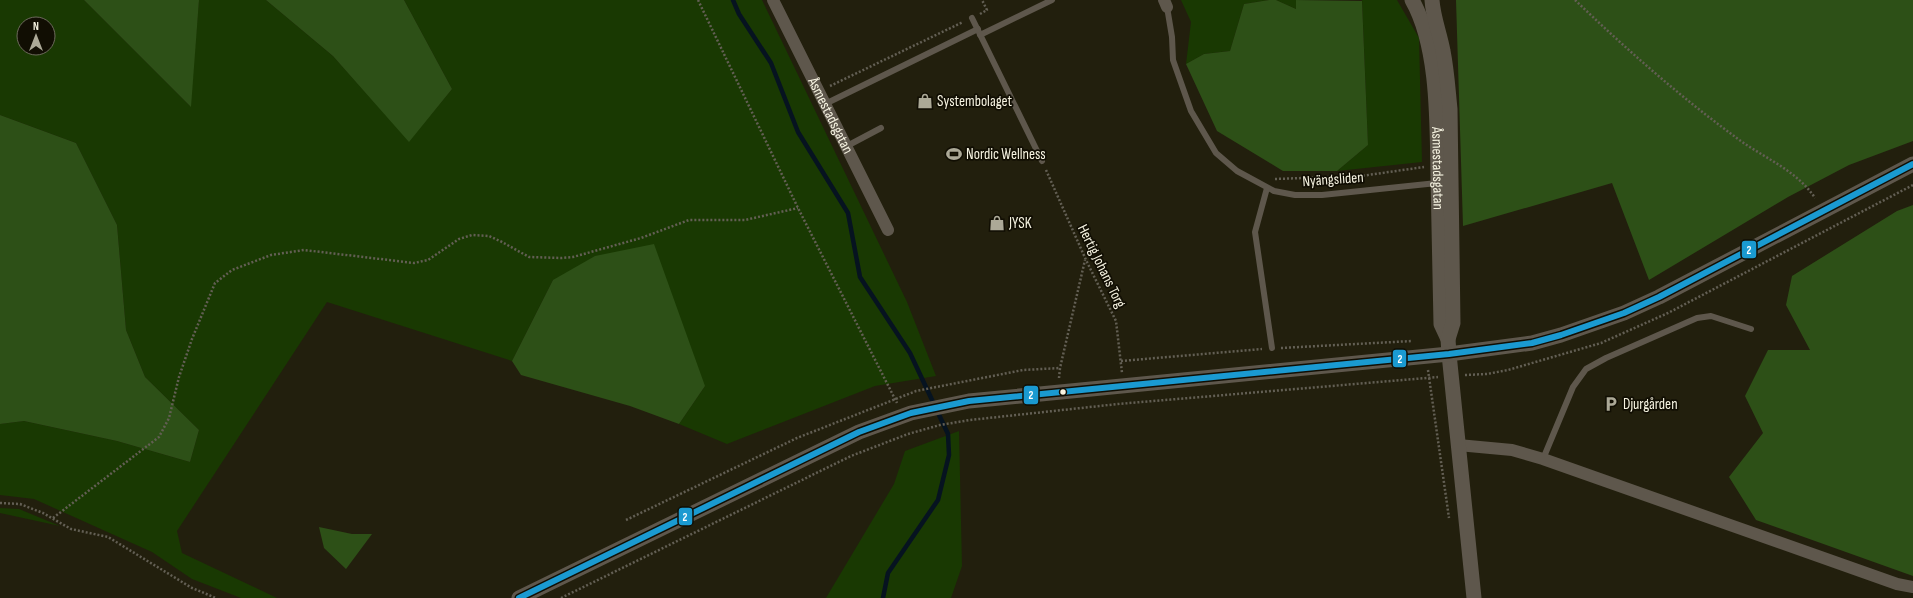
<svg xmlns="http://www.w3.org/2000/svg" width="1913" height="598" font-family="'Sofia Sans Condensed',sans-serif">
<rect width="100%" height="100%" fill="#221f0d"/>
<g fill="#193902" fill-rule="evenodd">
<path d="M 0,0 L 84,0 L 190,106 L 199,0 L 266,0 L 333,56 L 409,141 L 452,89 L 404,0 L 762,0 L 907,302 L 936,376 L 875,386 L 727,444 L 679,424 L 705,386 L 553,280 L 512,361 L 327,302 L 177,531 L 182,553 L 277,598 L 241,598 L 192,579 L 152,552 L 34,499 L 0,495 L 0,424 L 24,421 L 117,441 L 190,462 L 199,430 L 145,377 L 126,330 L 117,225 L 76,143 L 0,115 ZM 24,24 L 48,24 L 48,48 L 24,48 Z"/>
<polygon points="1181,0 1269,0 1244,4 1230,51 1204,54 1186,64 1191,22"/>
<polygon points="1276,0 1296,0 1296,9"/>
<polygon points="1362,0 1397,0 1419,38 1422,162 1337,171 1368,145"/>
<polygon points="959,431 962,566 951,598 826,598 894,484 905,451"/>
<polygon points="0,508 19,509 60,526 0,513"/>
</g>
<g fill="#2d5017">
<polygon points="84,0 199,0 191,107"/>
<polygon points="266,0 404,0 452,89 409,142 333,56"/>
<polygon points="1269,0 1276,0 1296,9 1296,0 1362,1 1368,145 1337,171 1283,171 1217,131 1186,64 1204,54 1230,51 1244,4"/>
<polygon points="1456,0 1913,0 1913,141 1849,165 1788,197 1649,280 1612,183 1463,226"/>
<polygon points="0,115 76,143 117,225 126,330 145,377 199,430 190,462 117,441 24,421 0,424"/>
<polygon points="1913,205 1913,576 1756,520 1729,477 1763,433 1745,396 1768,350 1810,350 1786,305 1792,276 1897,211"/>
<polygon points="654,244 705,386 679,424 630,406 521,375 512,361 553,280 595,256"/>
<polygon points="319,527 352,534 372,534 346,569 324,548"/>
</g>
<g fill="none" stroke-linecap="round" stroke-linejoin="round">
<polyline stroke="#061320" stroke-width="4.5" points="733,0 739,14 771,63 798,132 848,213 860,277 910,353 948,434 949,455 938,500 888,573 883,598"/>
<g stroke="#635f54" stroke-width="2.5" stroke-dasharray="2 2" stroke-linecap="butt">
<polyline points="698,0 798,208 897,403"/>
<path d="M 1575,0 C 1625,48 1678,95 1734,136 C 1761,157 1796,169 1815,198"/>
<polyline points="980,14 987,10 982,0"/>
<polyline points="830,86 963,22"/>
<polyline points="1046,170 1086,260 1116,321 1122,373"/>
<polyline points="1275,179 1361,176 1424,167"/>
<polyline points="1281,348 1412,341"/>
<polyline points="1121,361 1262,349"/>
<polyline points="1428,370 1449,518"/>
<polyline points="1465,375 1487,374 1508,370 1601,343 1668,313 1913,185"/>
<polyline points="1059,378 1060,368 1085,260"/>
<polyline points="0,503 20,504 43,513 71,529 108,537 192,588 216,598"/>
<polyline points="53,518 159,437 169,418 179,377 192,339 215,283 232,270 271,255 304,250 414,263 428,260 459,239 472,235 489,236 502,242 529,257 562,258 573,257 641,238 689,220 745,220 798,208"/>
<polyline points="626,520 797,438 916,391 1023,370 1060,368"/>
<polyline points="561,598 851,456 908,434 940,425 970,420 1118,404 1438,377"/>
</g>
<g stroke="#5e574c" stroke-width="6">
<polyline points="1167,7 1172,37 1173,60 1191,111 1216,153 1237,171 1274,191 1295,195 1322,195 1437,183"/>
<polyline points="972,18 1042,161"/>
<polyline points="980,35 1052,0"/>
<polyline points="825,104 978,29"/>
<polyline points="847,146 881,128"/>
<polyline points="1267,188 1255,232 1272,348"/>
<polyline points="1543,459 1573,387 1586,369 1606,358 1697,318 1711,316 1751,329"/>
</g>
<g stroke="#5e574c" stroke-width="12">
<path id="s1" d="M 773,0 L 888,230"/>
<polyline points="1164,0 1167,7"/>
<polyline points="1458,445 1512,450 1543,459 1897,584 1913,587"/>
</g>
<g stroke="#5e574c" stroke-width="15">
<path id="s2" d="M 1412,0 C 1439,47 1437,125 1438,178 C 1439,227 1440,276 1441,324 L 1448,339"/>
<path d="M 1432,0 C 1433,17 1440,34 1443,51 C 1447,71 1448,90 1450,109 L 1453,323 L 1448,339 L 1449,354 L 1474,598"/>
<polyline points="519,598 859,432 911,413 969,401 1449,354 1532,343 1561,335 1624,313 1659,297 1913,164"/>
</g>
<defs>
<polyline id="bus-1" points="519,598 859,432 911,413 969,401 1449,354 1532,343 1561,335 1624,313 1659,297 1913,164"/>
</defs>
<use href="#bus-1" stroke="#110e03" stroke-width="9"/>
<use href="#bus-1" stroke="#1a9ad1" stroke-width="6"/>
</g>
<defs>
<symbol id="shop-bare" viewBox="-9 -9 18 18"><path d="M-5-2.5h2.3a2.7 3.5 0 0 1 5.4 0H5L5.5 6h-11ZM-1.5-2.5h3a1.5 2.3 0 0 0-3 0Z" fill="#aca997" stroke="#110e03" stroke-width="2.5" paint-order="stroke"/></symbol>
<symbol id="stadium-bare" viewBox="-9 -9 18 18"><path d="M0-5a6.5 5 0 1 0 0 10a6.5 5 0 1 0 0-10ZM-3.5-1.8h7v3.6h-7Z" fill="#aca997" stroke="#110e03" stroke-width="2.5" paint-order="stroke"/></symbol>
<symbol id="parking-bare" viewBox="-9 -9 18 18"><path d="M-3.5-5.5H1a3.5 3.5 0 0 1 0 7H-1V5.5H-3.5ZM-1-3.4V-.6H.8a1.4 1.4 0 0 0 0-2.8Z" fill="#aca997" stroke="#110e03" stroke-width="2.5" paint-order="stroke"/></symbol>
</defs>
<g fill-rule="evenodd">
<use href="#shop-bare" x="914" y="90" width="22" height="22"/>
<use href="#stadium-bare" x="943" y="143" width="22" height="22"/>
<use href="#shop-bare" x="986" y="212" width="22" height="22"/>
<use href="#parking-bare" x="1600" y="393" width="22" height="22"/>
</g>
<circle fill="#f7f4e2" stroke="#110e03" stroke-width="1.5" cx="1063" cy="392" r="3.5"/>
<g text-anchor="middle" stroke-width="3.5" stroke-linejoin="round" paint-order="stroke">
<g font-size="15" fill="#f7f4e2" stroke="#110e03" text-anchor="start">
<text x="937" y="106">Systembolaget</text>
<text x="966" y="159">Nordic Wellness</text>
<text x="1009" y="228">JYSK</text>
<text x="1623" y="409">Djurgården</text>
</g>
<g font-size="15" fill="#f7f4e2" stroke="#110e03">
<text dy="5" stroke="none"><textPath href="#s1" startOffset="129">Åsmestadsgatan</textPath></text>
<text dy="5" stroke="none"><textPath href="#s2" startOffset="172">Åsmestadsgatan</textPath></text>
<text transform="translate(1333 179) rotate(-4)" y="5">Nyängsliden</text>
<text transform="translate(1102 266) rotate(64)" y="5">Hertig Johans Torg</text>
</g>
</g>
<g stroke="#110e03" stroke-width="1.5">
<rect x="1741" y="240" width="16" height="19" rx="4" fill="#1a9ad1"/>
<rect x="1392" y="349" width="15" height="19" rx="4" fill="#1a9ad1"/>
<rect x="1023" y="385" width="16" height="20" rx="4" fill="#1a9ad1"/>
<rect x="678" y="507" width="15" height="19" rx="4" fill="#1a9ad1"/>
</g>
<g font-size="11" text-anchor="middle" font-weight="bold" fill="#fff">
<text x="1749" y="254">2</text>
<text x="1400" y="363">2</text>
<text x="1031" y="399">2</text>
<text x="685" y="521">2</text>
</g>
<g transform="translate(36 36)"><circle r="19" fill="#110e03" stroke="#6d6a5c"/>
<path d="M0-3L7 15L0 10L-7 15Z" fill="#aca997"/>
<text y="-6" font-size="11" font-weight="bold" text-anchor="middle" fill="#f7f4e2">N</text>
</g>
</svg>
